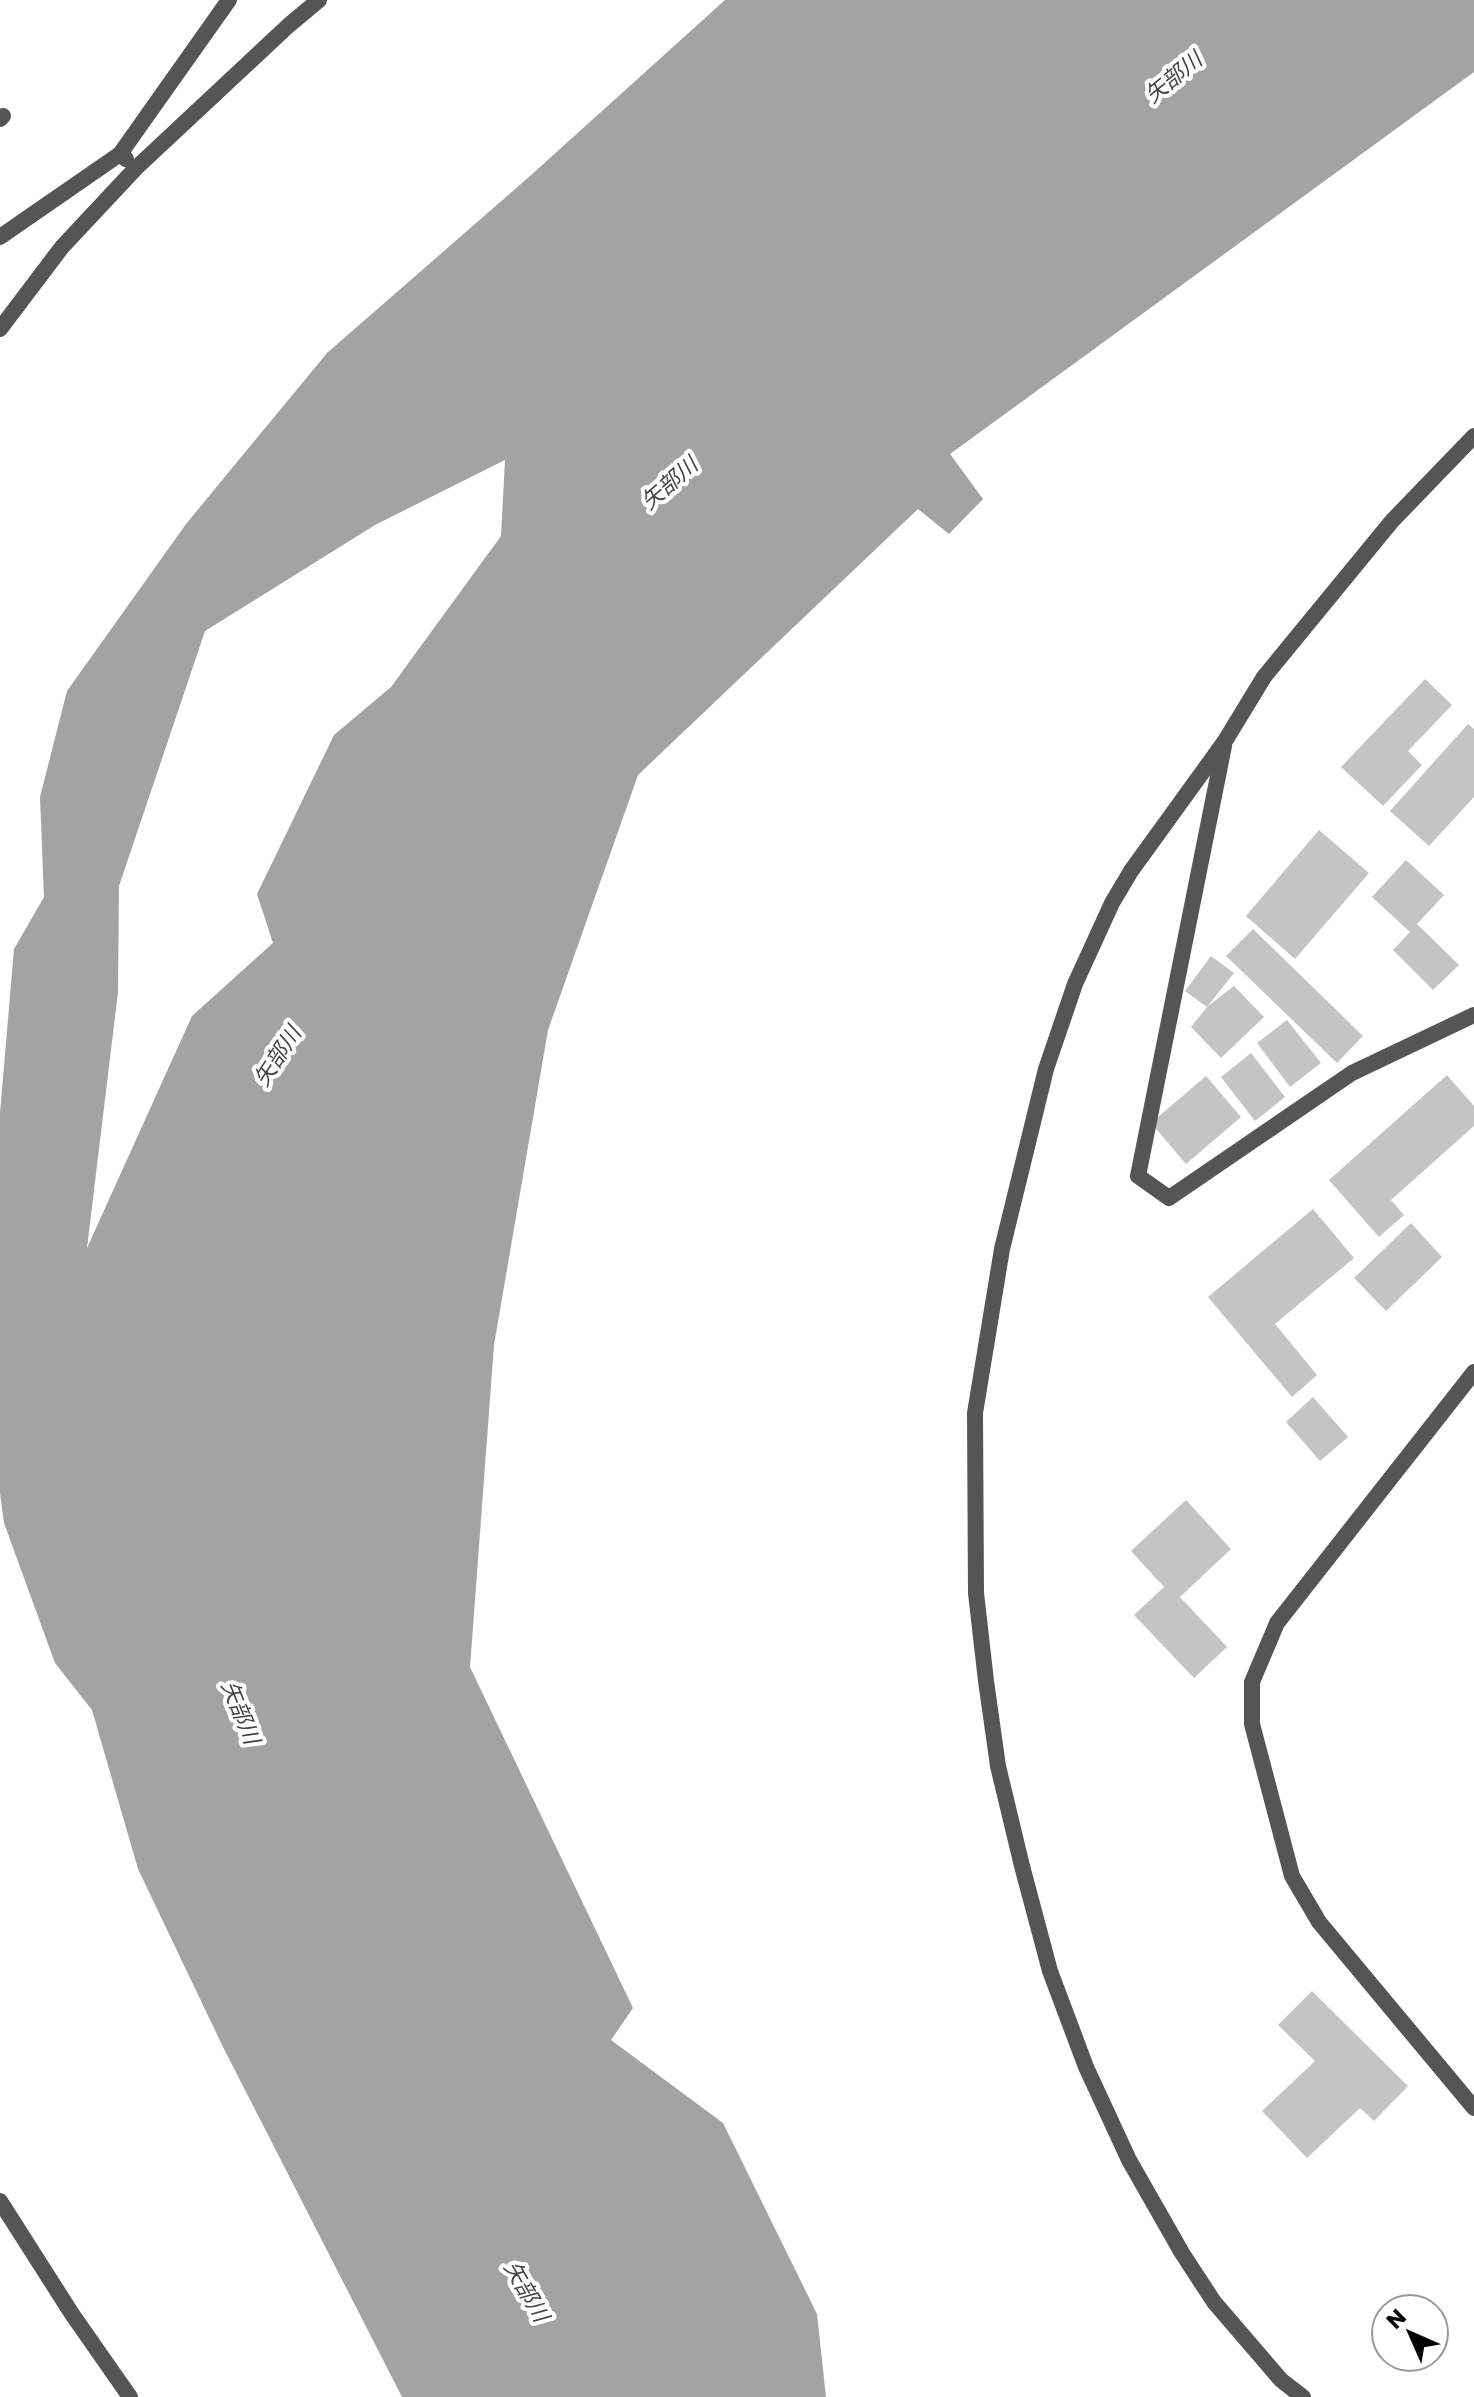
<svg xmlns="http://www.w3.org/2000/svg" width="1474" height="2397" font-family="Poppins,'Noto Sans JP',sans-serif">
<rect width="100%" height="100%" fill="#fff"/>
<path fill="#a3a3a3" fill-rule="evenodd" d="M 725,0 L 1474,0 L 1474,72 L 950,454 L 983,499 L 949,534 L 918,509 L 638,775 L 548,1030 L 494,1345 L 470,1667 L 633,2008 L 611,2040 L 723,2123 L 817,2314 L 826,2397 L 402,2397 L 223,2047 L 138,1869 L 92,1710 L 55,1663 L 4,1523 L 0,1493 L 0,1113 L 14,949 L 44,897 L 40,797 L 67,691 L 186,524 L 327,353 L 530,176 ZM 505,460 L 501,536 L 391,687 L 334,735 L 257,894 L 273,943 L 192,1016 L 87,1248 L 118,992 L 119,886 L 205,631 L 375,525 Z"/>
<g fill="#c4c4c4">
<polygon points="1425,679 1452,705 1408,751 1422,765 1383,806 1341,767"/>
<polygon points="1468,724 1474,729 1474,797 1429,846 1390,811"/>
<polygon points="1319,830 1369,873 1295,959 1246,916"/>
<polygon points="1406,860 1444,895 1417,924 1459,965 1433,990 1393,950 1410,932 1372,897"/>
<polygon points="1253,929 1363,1036 1337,1063 1226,956"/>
<polygon points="1211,956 1234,973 1207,1007 1185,991"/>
<polygon points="1234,986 1264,1017 1221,1058 1191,1027 1207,1007"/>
<polygon points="1287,1020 1321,1063 1290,1087 1257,1043"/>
<polygon points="1251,1053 1285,1097 1255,1121 1221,1077"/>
<polygon points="1447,1075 1474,1106 1474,1126 1391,1200 1404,1215 1379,1237 1329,1180"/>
<polygon points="1206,1076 1241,1117 1186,1164 1151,1123"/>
<polygon points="1313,1209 1354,1258 1275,1324 1317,1375 1292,1397 1208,1297"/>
<polygon points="1411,1223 1442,1257 1386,1311 1354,1278"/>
<polygon points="1313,1397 1348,1437 1320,1461 1286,1422"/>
<polygon points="1186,1500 1231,1549 1180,1597 1227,1647 1194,1678 1134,1615 1164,1587 1131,1551"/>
<polygon points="1312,1991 1408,2086 1374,2121 1360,2108 1307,2158 1262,2111 1315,2061 1278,2025"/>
</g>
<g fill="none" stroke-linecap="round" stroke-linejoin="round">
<g stroke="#555" stroke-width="16">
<polyline points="0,119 3,116"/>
<polyline points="120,154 229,0"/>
<polyline points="0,237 120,154 126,159"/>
<polyline points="0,329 62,247 136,168 289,25 319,0"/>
<polyline points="1224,746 1138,1176 1169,1198 1352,1073 1474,1015"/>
<polyline points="1474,1372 1277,1623 1252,1682 1252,1724 1292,1876 1319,1922 1474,2108"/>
<polyline points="0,2201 72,2314 130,2397"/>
<polyline points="1303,2397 1281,2380 1214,2302 1182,2253 1129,2160 1086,2067 1050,1971 1022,1866 998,1766 986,1681 976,1593 975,1413 1002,1249 1046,1069 1075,984 1112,903 1131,871 1225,741 1264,677 1392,521 1474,436"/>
</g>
</g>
<g text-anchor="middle" stroke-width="8" stroke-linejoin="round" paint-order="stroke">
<g font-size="22" font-style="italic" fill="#444" stroke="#fff">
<text transform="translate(1173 77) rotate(-39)" y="8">矢部川</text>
<text transform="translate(669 483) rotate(-41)" y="8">矢部川</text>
<text transform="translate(277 1056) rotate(-57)" y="8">矢部川</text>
<text transform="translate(241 1712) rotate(68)" y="8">矢部川</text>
<text transform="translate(527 2291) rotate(60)" y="8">矢部川</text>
</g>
</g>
<g transform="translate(1410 2333) rotate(315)"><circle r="38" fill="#ffffff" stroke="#999999" stroke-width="2"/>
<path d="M0-6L14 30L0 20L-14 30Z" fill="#000000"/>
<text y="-12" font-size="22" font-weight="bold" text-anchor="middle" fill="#000000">N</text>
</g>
</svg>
